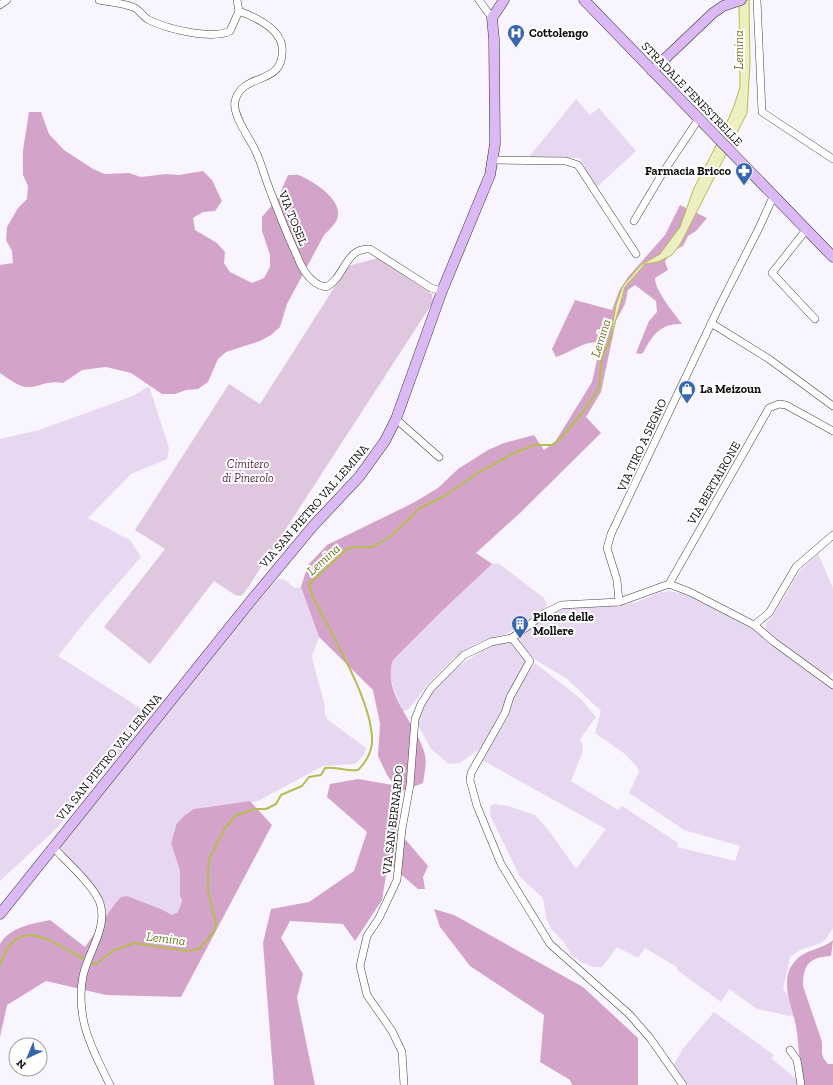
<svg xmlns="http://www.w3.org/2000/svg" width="833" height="1085" font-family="'Zilla Slab',serif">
<rect width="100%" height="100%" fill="#f9f5fe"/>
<g fill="#e7d7f1">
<polygon points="576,99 590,115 599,108 636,151 596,188 580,158 529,157"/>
<polygon points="149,386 169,448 167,459 131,474 88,518 130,540 141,557 87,619 58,656 151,715 113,763 58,827 0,881 0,439 39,430 133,396"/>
<polygon points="818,554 833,588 833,672 828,677 800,658 767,632 766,629 766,623 772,617 800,571"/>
<polygon points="498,563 544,598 547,604 545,608 515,629 506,634 477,643 454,658 427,685 409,709 403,711 394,690 389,671 393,660 442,611 492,564"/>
<polygon points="279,579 285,580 295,588 301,587 319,637 312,656 313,662 324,702 325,714 327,719 366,748 363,756 355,764 323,766 258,801 205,807 176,825 174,830 171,843 180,871 180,895 182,901 178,912 172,915 161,909 127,896 116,901 106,917 104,902 97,891 61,850 61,846 244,618 273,584"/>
<polygon points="669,591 690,595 753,629 833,687 833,928 825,940 819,944 802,949 790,957 783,990 787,993 794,1017 757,1009 729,989 721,1002 677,970 677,967 645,948 638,958 617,947 602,967 593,967 581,962 571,955 564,942 551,929 546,918 543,898 520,877 490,815 490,806 495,804 508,806 535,815 550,832 576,869 606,829 482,760 508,717 517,688 535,663 581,699 596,717 580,739 583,746 582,753 571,781 618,810 622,806 678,843 677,847 735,861 740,846 684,830 629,793 639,772 638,768 625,754 595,733 601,711 566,678 537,661 518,642 517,638 534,622 563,608 615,606 637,602 658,593"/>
<polygon points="506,640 512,644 526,661 504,713 491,735 482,747 460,763 449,764 431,749 418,725 417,719 424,703 437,684 459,666 492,644"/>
<polygon points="714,1012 774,1055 772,1059 799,1081 798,1085 688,1085 674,1065 682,1050"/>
</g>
<g fill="#d4a3c9">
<path d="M 29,112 L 41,112 L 49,134 L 64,150 L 93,169 L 105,174 L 129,173 L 141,177 L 166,174 L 179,175 L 203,171 L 212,180 L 222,201 L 215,211 L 203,212 L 193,218 L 195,230 L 217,243 L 225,252 L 224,263 L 230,272 L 252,283 L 264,278 L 270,267 L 270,255 L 262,231 L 262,217 L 278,198 L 288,175 C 292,175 298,174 301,176 C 314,182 340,198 338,215 C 338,222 329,230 324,235 L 287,304 L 280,327 L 271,335 L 260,341 L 226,352 L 218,359 L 208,382 L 198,389 L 186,390 L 175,394 L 162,394 L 131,373 L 106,367 L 82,370 L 63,383 C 46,380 43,386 29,387 C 19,388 8,378 0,373 L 0,265 L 13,263 L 12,251 L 6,240 L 7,227 L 18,208 L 27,199 L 28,186 L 23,175 L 23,150 Z"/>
<path d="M 680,205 L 707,218 L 696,231 L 688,236 L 683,246 L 669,253 L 665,262 L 668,270 L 655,278 C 655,291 674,313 682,324 C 661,323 652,335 643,353 L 640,354 L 636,353 L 649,321 L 657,312 L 656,301 L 635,285 L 628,290 L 625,304 L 616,321 L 601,392 L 586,417 L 601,433 L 520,513 L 476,553 L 492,564 L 442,611 L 393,660 C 381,694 418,724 425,755 C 427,764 424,775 423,783 L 400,792 L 387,775 L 378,756 L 380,724 L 373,690 L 319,637 L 301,587 L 308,565 L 327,545 L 413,503 L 438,488 L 458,469 L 488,450 L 504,443 L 534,435 L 544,450 L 555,442 L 592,382 L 601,342 C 582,341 574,351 556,357 L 552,349 L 575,300 L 612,310 L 619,291 L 628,277 L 665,235 Z"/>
<polygon points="358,779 393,785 394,826 428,866 423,877 425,889 418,889 388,863 382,900 355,941 343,924 290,921 281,938 303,974 297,998 315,1085 274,1085 263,943 271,909 309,902 354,871 367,832 327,797 330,784"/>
<path d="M 250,801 L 272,825 L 181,997 L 106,995 L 46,981 L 7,1005 L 0,1037 L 0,944 C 10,927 31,924 50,920 L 85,947 L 116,902 L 121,897 L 127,896 L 161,909 L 172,915 L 178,912 L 182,901 L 180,895 L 180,871 L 171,843 L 176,825 L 184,816 L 194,809 Z"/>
<polygon points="434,909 454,915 583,987 638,1038 638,1085 572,1085 570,1080 540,1062 544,1015 470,966 440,927"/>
<path d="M 833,940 L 831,956 C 810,957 803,964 803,986 L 822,1042 L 822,1054 L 824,1059 L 828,1064 L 833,1064 L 833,1085 L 804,1085 C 800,1067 799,1051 797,1033 C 795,1010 776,981 796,960 C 806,949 822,950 833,940 Z"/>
</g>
<polygon fill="#dfc7df" points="378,258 432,294 433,302 245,592 241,596 235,595 214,581 150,664 104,627 165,549 135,530 229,384 260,404 348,266"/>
<polygon fill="#edefc0" stroke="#b5bd50" points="739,0 749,0 750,64 747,113 681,243 672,255 658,262 645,264 625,287 610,340 616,305 623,286 641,265 660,254 680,227 694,188 721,136 734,106 740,87"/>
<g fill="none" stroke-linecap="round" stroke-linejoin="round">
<path stroke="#b5bd50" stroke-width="2" d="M 0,965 C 18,908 58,948 92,963 L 96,964 L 113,951 L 134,943 L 187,951 L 199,949 L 214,932 L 216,923 L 208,891 L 208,869 L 210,857 L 225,828 L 235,816 L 254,809 L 266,809 L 276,804 L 281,795 L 302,786 L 309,777 L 321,775 L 325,768 C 336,766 347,772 358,770 C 365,763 371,754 372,743 C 374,703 330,632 312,595 L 309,584 L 347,549 L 356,547 L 373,547 L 391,536 L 420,508 L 445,496 L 476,474 L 514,453 L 534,445 L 552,445 L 561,438 L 583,412 L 599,388 L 602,356 L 611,338"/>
<defs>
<g id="street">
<path d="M 99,0 C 110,2 122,3 133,7 C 139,9 143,17 149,20 C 167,29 212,40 230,31 L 239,11 C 255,17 279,28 282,46 C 286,88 243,70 235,101 C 232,113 247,135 253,146 C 260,158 263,172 268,185 C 276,206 284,227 293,247 C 297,255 300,265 305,272 C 310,279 317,286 326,287 C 345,278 345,247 370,249 L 431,288 L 442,291"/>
<polyline points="237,0 239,11"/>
<polyline points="479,0 492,18"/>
<polyline points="757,0 762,112 833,159"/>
<polyline points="0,5 7,0"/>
<polyline points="494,160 566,161 578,165 636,254"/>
<polyline points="634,221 662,174 698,120"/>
<polyline points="806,230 772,273 815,319"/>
<polyline points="711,323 769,359 833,406"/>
<polyline points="396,419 439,457"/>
<polyline points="669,584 690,592 754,625 769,613 796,567 833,535"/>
<polyline points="619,602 669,584 769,408 779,404 786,405 833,431"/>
<polyline points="754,625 774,642 833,685"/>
<polyline points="512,638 545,613 561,605 619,602 617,580 607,548 611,534 719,307 759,228 773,197"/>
<polyline points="512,638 530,661 510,697 505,713 471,773 470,780 477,806 501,864 550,944 629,1014 650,1038 683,1085"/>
<path d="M 53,847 C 66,861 94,886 100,903 C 108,928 88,952 83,976 C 75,1018 92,1049 110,1085"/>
<polyline points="790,1050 797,1060 801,1085"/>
<polyline points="404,1085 402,1052 392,1031 367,995 360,966 367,936 379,918 397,880 402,829 410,785 415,719 421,704 431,688 464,655 491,642 512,638"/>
</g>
<g id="secondary">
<polyline points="584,0 833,257"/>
<polyline points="652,71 713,13 723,6 741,0"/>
<polyline points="0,914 254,597 313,526 359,477 385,441 396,419 442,291 490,175 495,144 494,39 492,18 504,0"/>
</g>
</defs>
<use href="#street" stroke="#434343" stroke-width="8"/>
<use href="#secondary" stroke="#323232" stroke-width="11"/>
<use href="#street" stroke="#fff" stroke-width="7"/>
<use href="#secondary" stroke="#dbb9f5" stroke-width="10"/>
</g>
<defs>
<symbol id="hospital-pin" viewBox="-11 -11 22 30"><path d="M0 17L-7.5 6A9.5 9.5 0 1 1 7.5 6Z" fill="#3965af" stroke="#fff"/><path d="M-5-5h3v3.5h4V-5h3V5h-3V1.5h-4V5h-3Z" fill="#fff"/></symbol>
<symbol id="pharmacy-pin" viewBox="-11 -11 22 30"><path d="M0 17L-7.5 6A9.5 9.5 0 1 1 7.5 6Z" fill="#3965af" stroke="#fff"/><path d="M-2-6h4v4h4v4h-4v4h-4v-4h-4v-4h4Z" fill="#fff"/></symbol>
<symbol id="shop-pin" viewBox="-11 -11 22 30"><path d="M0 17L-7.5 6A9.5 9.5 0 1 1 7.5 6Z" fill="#3965af" stroke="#fff"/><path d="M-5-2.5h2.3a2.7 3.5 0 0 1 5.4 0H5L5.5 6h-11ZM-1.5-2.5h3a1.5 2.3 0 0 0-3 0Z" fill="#fff"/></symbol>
<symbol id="building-pin" viewBox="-11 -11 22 30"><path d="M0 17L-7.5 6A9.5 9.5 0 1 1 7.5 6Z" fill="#3965af" stroke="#fff"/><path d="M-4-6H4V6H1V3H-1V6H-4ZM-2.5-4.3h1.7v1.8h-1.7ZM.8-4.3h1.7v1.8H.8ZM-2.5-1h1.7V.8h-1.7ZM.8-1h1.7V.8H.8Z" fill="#fff"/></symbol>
</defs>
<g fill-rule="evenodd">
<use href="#hospital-pin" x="506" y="23" width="20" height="27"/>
<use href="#pharmacy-pin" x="734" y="161" width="20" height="27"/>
<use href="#shop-pin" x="677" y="379" width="20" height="27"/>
<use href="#building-pin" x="510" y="614" width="20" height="27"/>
</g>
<g text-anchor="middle" stroke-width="4" stroke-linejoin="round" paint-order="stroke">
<g font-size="12" font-weight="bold" fill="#101010" stroke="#fff" text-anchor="start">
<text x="529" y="37">Cottolengo</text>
<text x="731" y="175" text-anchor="end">Farmacia Bricco</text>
<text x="700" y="393">La Meizoun</text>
<text x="533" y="621">Pilone delle<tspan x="533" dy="14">Mollere</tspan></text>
</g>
<g font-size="12" fill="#101010" stroke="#fff">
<text transform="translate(692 94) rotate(46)" y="4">STRADALE FENESTRELLE</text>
<text transform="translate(293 218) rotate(68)" y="4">VIA TOSEL</text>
<text transform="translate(642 445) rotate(-65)" y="4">VIA TIRO A SEGNO</text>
<text transform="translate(714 483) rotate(-60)" y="4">VIA BERTAIRONE</text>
<text transform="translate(314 506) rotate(-49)" y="4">VIA SAN PIETRO VAL LEMINA</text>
<text transform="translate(109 757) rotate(-51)" y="4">VIA SAN PIETRO VAL LEMINA</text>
<text transform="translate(393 820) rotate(-83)" y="4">VIA SAN BERNARDO</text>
</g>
<g font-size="12" font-style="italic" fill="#612846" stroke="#fff">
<text x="248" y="468">Cimitero<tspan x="248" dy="14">di Pinerolo</tspan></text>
</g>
<g font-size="13" font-style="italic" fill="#6f7923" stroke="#fff">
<text transform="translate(738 50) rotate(-90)" y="5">Lemina</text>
<text transform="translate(600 338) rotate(-73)" y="5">Lemina</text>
<text transform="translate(323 559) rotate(-42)" y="5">Lemina</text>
<text transform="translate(166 938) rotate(7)" y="5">Lemina</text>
</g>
</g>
<g transform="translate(28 1057) rotate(224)"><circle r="19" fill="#ffffff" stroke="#9f9f9f"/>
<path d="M0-3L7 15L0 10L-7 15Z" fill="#3965af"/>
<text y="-6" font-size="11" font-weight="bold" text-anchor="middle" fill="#101010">N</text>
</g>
</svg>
